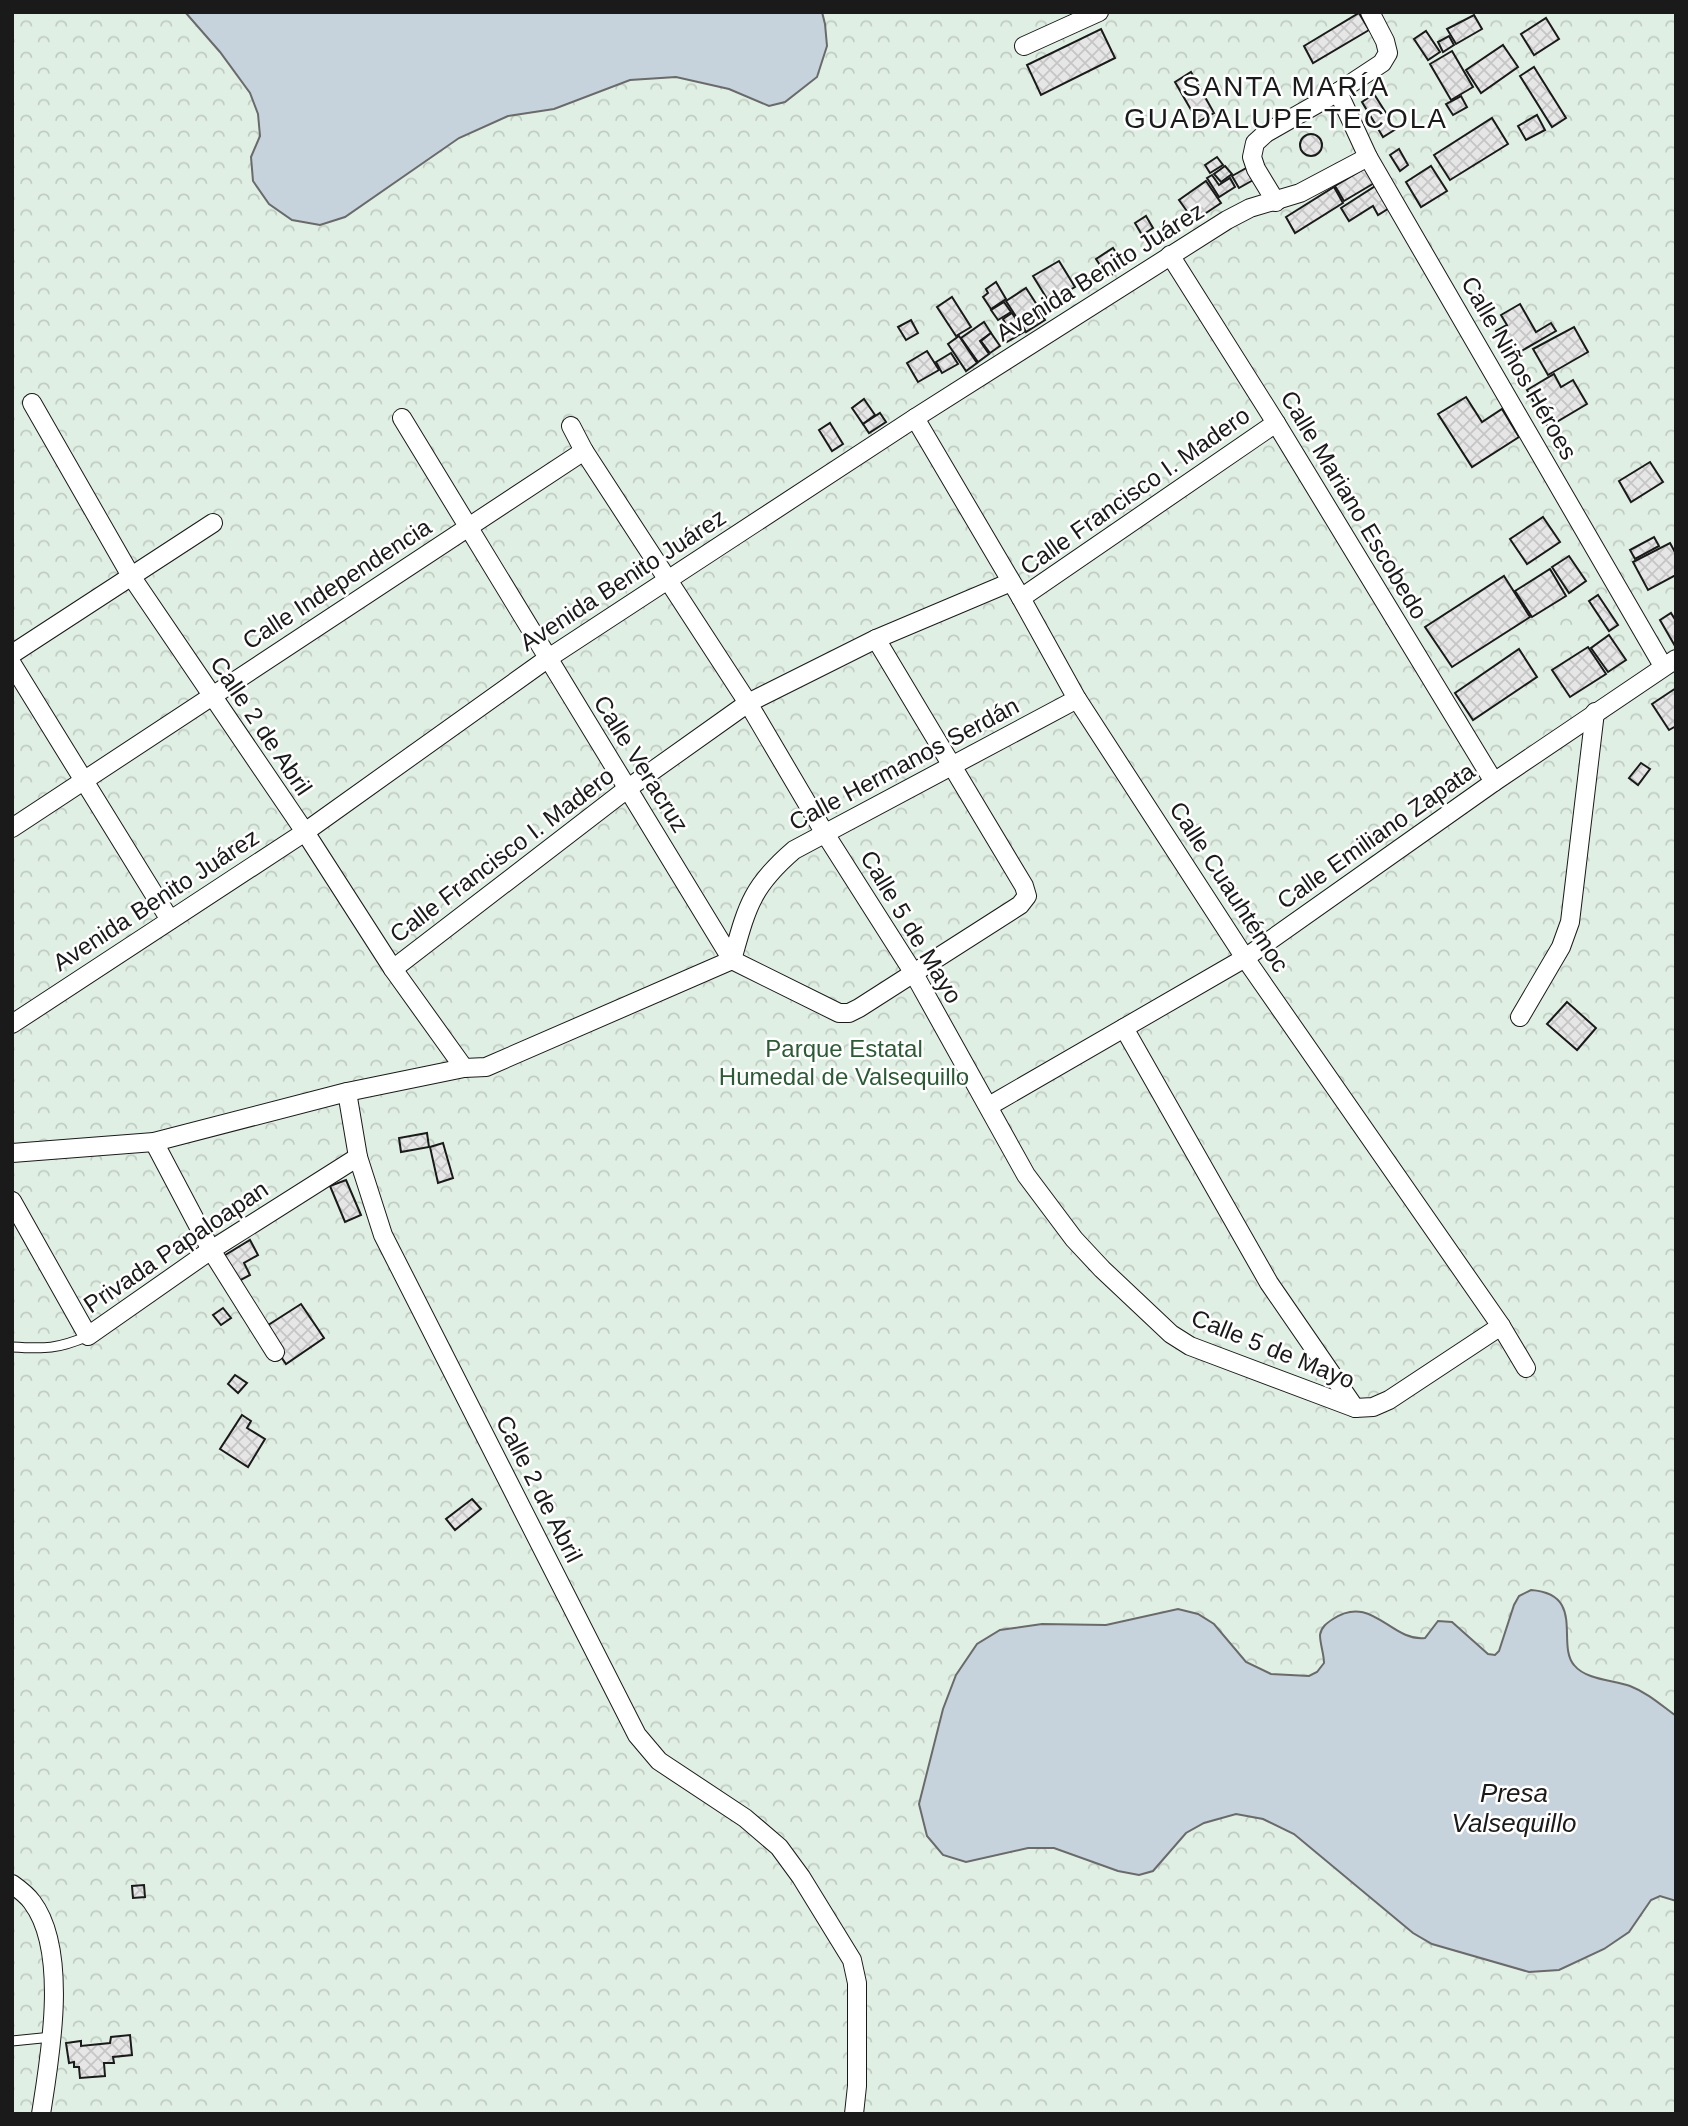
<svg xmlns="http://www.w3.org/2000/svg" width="1688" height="2126" font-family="Arial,sans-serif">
<defs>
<pattern id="park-crowns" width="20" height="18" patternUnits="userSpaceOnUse" patternTransform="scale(1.75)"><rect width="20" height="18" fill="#e0efe3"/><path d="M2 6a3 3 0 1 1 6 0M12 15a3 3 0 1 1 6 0" fill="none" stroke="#c0ccc2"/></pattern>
<pattern id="building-cross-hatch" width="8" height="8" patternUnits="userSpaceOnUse" patternTransform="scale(1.75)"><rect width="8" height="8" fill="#e6e6e6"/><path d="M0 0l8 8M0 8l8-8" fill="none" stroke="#c5c5c5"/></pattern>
</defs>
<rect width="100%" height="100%" fill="#fff"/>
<rect fill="url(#park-crowns)" stroke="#6a6a6a" stroke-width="2" x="12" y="12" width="1664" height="2102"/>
<g fill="#c6d2dc" stroke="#6a6a6a" stroke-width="2">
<polygon points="185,12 822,12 825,24 827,46 817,77 785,102 769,106 729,89 676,77 630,80 554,109 508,116 459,138 345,217 320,225 292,220 269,204 253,181 251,157 260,136 258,114 250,93 220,52"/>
<path d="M 1531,1590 C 1586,1594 1556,1644 1574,1665 C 1586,1680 1613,1680 1630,1686 C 1648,1693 1661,1705 1676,1716 L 1676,1901 L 1660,1896 L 1651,1900 L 1629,1932 L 1604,1949 L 1559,1970 L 1529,1972 L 1432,1944 L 1413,1933 L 1294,1834 L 1263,1819 L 1236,1814 L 1204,1823 L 1186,1833 L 1153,1871 L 1139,1875 L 1118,1871 L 1054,1848 L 1028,1848 L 966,1862 L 943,1855 L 927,1836 L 919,1804 L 943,1709 L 956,1675 L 977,1644 L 1000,1630 L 1042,1624 L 1106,1625 L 1178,1609 L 1198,1614 L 1214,1624 L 1246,1662 L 1271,1674 L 1309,1676 L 1317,1672 L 1324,1663 C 1324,1654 1320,1644 1320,1635 C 1321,1627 1327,1623 1333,1619 C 1372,1593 1391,1642 1425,1638 L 1438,1621 L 1452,1622 L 1488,1654 L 1495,1655 L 1499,1651 L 1514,1605 L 1519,1596 Z"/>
</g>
<g fill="url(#building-cross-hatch)" stroke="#1a1a1a" stroke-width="2">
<polygon points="1359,13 1369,30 1313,63 1304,46"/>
<polygon points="1474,15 1482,29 1456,44 1447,29"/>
<polygon points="1546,18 1559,39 1534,55 1521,34"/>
<polygon points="1101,29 1115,58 1041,95 1027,65"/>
<polygon points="1426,31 1440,52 1428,60 1414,39"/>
<polygon points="1449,36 1454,45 1443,52 1438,42"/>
<polygon points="1503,45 1518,67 1481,93 1466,70"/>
<polygon points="1452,51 1473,87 1451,100 1430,64"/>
<polygon points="1534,67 1566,118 1552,127 1520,76"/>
<polygon points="1191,72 1214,113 1198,122 1175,82"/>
<polygon points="1374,94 1396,129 1383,137 1362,102"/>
<polygon points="1461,96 1467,107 1453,115 1446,104"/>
<polygon points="1537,115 1545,130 1526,140 1518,126"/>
<polygon points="1492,118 1508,144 1450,180 1434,155"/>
<circle cx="1311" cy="145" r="11"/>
<polygon points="1399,149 1408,165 1400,171 1390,155"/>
<polygon points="1217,157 1223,165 1210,173 1205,165"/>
<polygon points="1225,166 1232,174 1221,182 1214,174"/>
<polygon points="1431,166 1447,191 1421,207 1406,182"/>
<polygon points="1248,167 1255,179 1239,188 1232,176"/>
<polygon points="1367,167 1376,182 1344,201 1335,186"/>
<polygon points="1212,175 1219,185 1230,178 1235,187 1219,197 1207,178"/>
<polygon points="1206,181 1221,203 1194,221 1179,200"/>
<polygon points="1377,185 1391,207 1378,215 1373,206 1349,221 1341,208"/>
<polygon points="1334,187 1343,203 1295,233 1286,217"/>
<polygon points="1146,216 1153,228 1142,235 1135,223"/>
<polygon points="1113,248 1125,266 1108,277 1096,259"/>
<polygon points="1059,261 1075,287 1049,302 1033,276"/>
<polygon points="996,282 1006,299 991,309 983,297 988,293 986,289"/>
<polygon points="1026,288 1039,308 1019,321 1006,301"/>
<polygon points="952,297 971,327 956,336 937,307"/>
<polygon points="1004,302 1011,312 998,320 991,310"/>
<polygon points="1520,304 1536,332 1551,323 1556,331 1511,357 1496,331 1507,325 1501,315"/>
<polygon points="1038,309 1045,320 1026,332 1020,321"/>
<polygon points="1012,313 1024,332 1007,342 1002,334 1009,330 1003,319"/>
<polygon points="911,320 918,333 906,340 898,327"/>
<polygon points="984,322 991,333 980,341 989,354 978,362 961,338"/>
<polygon points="1574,327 1588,352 1548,375 1533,349"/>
<polygon points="991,333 1000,346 990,353 981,341"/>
<polygon points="959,336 977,363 966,371 948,344"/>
<polygon points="927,351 939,370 918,382 907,363"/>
<polygon points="951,353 958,364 942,373 936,362"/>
<polygon points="1554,374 1561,387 1573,380 1587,404 1548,427 1527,390"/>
<polygon points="1466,397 1482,422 1502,409 1519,437 1472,467 1438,414"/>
<polygon points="864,399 875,415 863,424 852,408"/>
<polygon points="880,413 886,422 869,433 863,424"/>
<polygon points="830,423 843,444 832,451 819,430"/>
<polygon points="1650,462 1663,482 1631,502 1619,481"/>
<polygon points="1543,517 1560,542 1527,564 1510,539"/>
<polygon points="1654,537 1659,546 1635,559 1630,550"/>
<polygon points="1670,543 1676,554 1676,575 1648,590 1633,562"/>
<polygon points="1569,556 1586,581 1569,593 1552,567"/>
<polygon points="1550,569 1566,596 1532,617 1515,591"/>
<polygon points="1504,576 1530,617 1452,667 1425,627"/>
<polygon points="1598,595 1618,625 1609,631 1589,601"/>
<polygon points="1671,613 1676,621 1675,646 1660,620"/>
<polygon points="1609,635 1626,660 1608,672 1591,648"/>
<polygon points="1588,647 1606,674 1570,697 1552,670"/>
<polygon points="1519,649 1537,677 1473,720 1455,693"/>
<polygon points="1676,688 1676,726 1669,730 1652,704"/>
<polygon points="1641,763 1650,769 1638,785 1629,778"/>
<polygon points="1567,1002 1596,1028 1577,1050 1547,1024"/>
<polygon points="427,1133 429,1147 401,1152 399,1138"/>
<polygon points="443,1143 453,1178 438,1183 430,1147"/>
<polygon points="346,1180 361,1215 345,1222 330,1186"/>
<polygon points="250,1240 258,1255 244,1263 250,1275 237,1282 222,1257"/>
<polygon points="301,1304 324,1338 286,1364 262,1329"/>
<polygon points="223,1308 231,1318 221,1325 213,1315"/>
<polygon points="235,1375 247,1383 238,1393 228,1384"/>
<polygon points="242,1415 251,1421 247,1428 265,1439 248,1467 220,1449"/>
<polygon points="472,1499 481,1509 455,1530 446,1519"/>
<polygon points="144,1885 145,1897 133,1898 132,1886"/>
<polygon points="130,2035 132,2055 113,2057 114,2063 104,2063 105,2076 80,2078 79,2067 74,2067 74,2062 69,2063 66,2043 81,2041 81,2046 110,2043 111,2037"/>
</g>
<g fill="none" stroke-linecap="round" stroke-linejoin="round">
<defs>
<g id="service">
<path d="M 12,1347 C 45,1349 58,1349 88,1336"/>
<polyline points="12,2041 52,2037"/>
</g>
<g id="minor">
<polyline points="1024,46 1099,12"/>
<polyline points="1338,92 1368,157 1663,666"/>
<polyline points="1276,202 1256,169 1252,157 1255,143 1266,133 1338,92 1382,63 1388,53 1385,41 1370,12"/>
<polyline points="1170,255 1276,423 1494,782"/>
<polyline points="32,403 131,576 305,832 393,969 464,1068"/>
<polyline points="402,418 732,960 839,1013 849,1013 859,1008 1020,905 1027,896 1024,886 876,639"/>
<polyline points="915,418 1021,598 1077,699 1245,958 1501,1326 1526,1368"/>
<polyline points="571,426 584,451 748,703 824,832 913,972 1026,1175 1074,1239 1102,1269 1171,1334 1190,1346 1355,1408 1373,1407 1389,1400 1501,1326"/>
<polyline points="1021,598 1276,423"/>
<polyline points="12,654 213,523"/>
<polyline points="12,664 170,920"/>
<polyline points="12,828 584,451"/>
<path d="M 732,960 C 747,907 751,887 794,850 L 1077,699"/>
<polyline points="393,969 627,789 748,703 876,639 1011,582"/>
<polyline points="1520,1017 1561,947 1570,922 1595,712"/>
<polyline points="12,1024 305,832 547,659 915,418 1227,220 1250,208 1300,193 1368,157"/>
<polyline points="1124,1028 1269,1283 1355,1408"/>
<polyline points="347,1092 358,1157 383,1235 637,1735 659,1761 745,1818 779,1847 801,1877 852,1960 857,1983 857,2086 854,2114"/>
<polyline points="989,1106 1245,958 1494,782 1676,659"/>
<polyline points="154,1142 211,1250 275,1352"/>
<polyline points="12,1153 154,1142 347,1092 464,1068 486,1067 732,960"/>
<polyline points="12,1201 88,1336 211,1250 358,1157"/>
<path d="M 12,1884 C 19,1889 27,1895 32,1902 C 69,1951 50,2057 41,2114"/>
</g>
</defs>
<use href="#service" stroke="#1a1a1a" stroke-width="11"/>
<use href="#minor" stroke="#1a1a1a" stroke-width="20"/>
<use href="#service" stroke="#fff" stroke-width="9"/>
<use href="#minor" stroke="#fff" stroke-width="18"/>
</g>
<g text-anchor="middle" stroke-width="5" stroke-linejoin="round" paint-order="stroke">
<g font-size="24" fill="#1a1a1a" stroke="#fff">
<text transform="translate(1100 272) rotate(-32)" y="8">Avenida Benito Juárez</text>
<text transform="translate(1519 368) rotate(60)" y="8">Calle Niños Héroes</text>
<text transform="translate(1135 491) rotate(-35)" y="8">Calle Francisco I. Madero</text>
<text transform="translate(1354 505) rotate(59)" y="8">Calle Mariano Escobedo</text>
<text transform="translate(623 580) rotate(-33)" y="8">Avenida Benito Juárez</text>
<text transform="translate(337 584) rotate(-33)" y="8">Calle Independencia</text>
<text transform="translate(261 726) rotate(56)" y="8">Calle 2 de Abril</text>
<text transform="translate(641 764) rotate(58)" y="8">Calle Veracruz</text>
<text transform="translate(904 764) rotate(-28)" y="8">Calle Hermanos Serdán</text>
<text transform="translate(1376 836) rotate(-35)" y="8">Calle Emiliano Zapata</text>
<text transform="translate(502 855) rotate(-37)" y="8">Calle Francisco I. Madero</text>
<text transform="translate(1229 887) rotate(57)" y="8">Calle Cuauhtémoc</text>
<text transform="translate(156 900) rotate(-33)" y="8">Avenida Benito Juárez</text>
<text transform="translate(911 927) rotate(59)" y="8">Calle 5 de Mayo</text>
<text transform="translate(176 1247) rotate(-34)" y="8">Privada Papaloapan</text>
<text transform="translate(1273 1349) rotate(22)" y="8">Calle 5 de Mayo</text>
<text transform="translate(539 1489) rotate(63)" y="8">Calle 2 de Abril</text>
</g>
<g font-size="24" fill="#2b5a34" stroke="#fff">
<text x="844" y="1057">Parque Estatal<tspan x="844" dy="28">Humedal de Valsequillo</tspan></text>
</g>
<g font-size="26" font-style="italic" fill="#1a1a1a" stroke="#fff">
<text x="1514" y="1802">Presa<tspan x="1514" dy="30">Valsequillo</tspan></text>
</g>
<g font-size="28" letter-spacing="2" fill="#1a1a1a" stroke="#fff">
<text x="1286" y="96">SANTA MARÍA<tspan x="1286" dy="32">GUADALUPE TECOLA</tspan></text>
</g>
</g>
<rect width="1688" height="2126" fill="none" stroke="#1a1a1a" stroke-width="28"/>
</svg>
